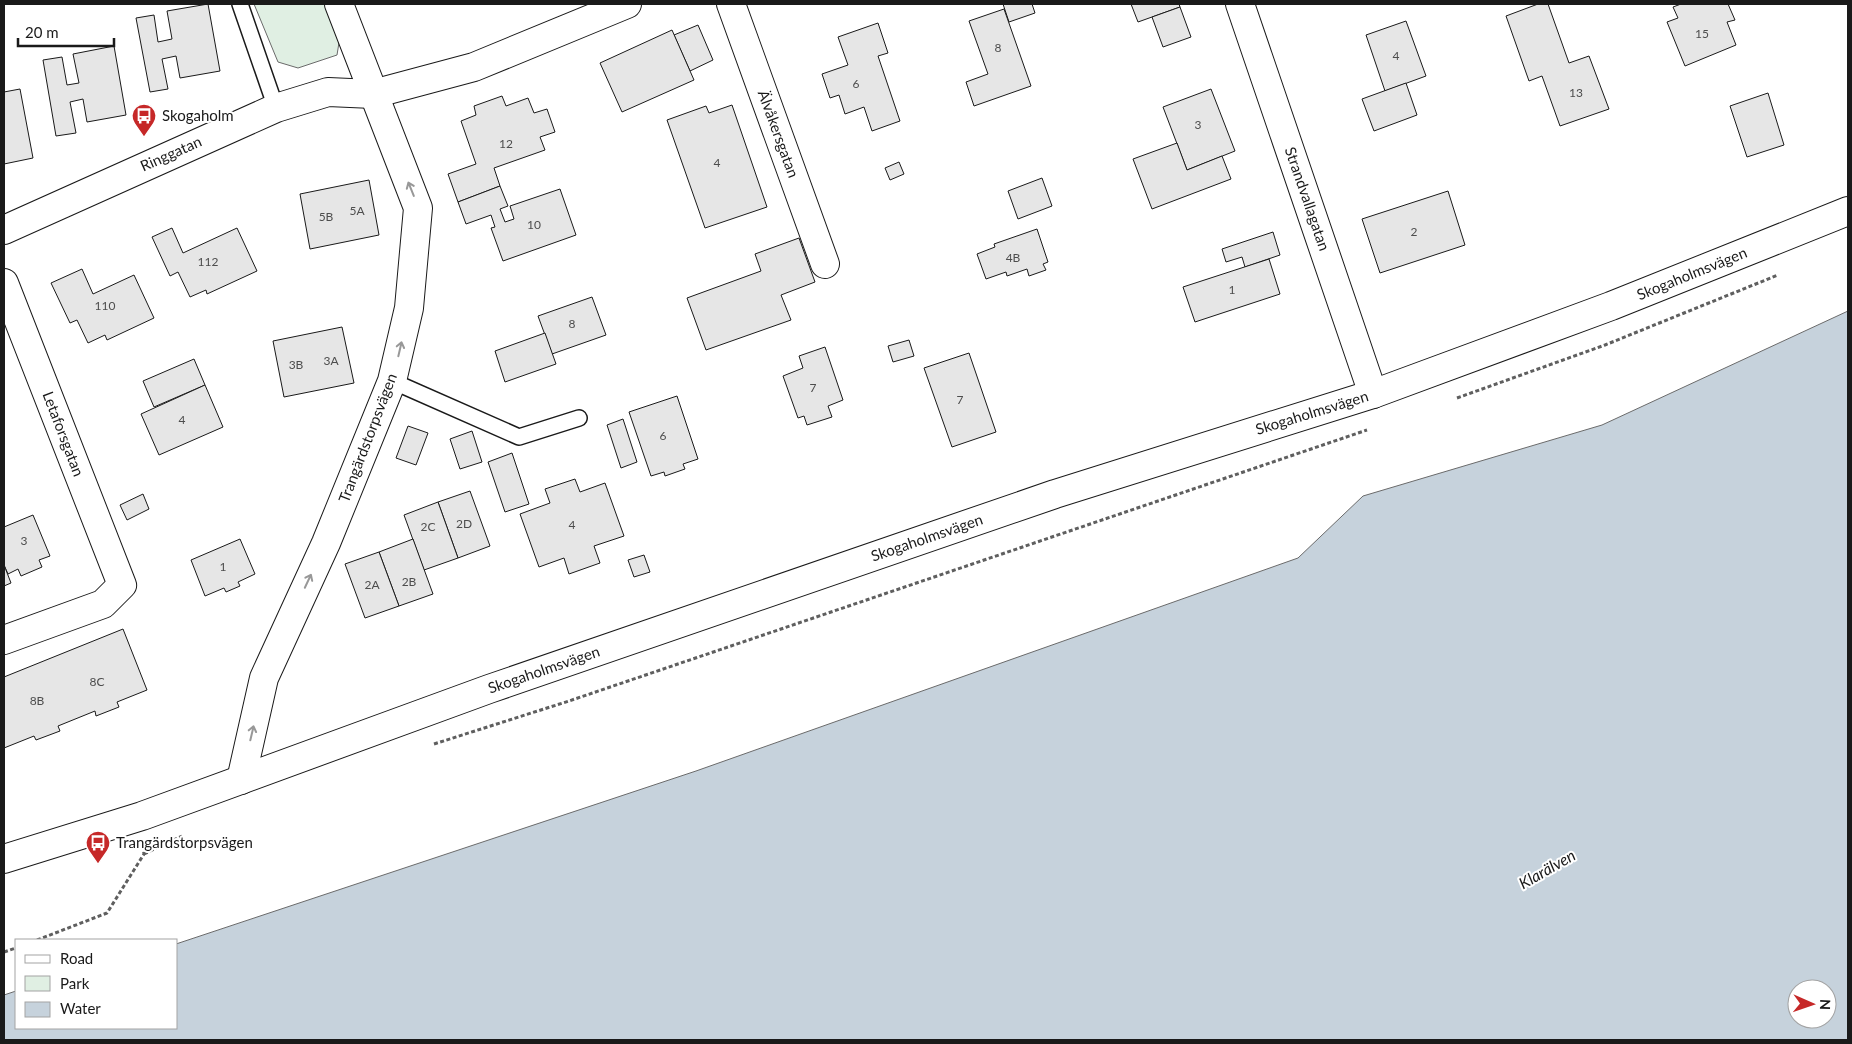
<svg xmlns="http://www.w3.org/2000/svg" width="1852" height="1044" font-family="Lato,sans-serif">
<rect width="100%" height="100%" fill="#fff"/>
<polygon fill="#e0efe3" stroke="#6a6a6a" points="254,4 330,4 341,30 337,55 298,68 278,62"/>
<path fill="#c6d2dc" stroke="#6a6a6a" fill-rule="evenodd" d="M 1848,311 L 1848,1040 L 4,1040 L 4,995 L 16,991 L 16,1028 L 176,1028 L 176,944 L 696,771 L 1298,558 L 1363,496 L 1602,425 ZM 1797,989 L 1827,989 L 1827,1019 L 1797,1019 Z"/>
<g fill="#e6e6e6" stroke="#1a1a1a">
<polygon points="208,4 220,71 180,78 176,56 162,59 168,89 150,92 136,18 154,15 158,42 172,39 167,11"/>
<polygon points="1003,4 1032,4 1035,13 1009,22"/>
<polygon points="1131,4 1179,4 1180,7 1138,22"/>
<polygon points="1538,4 1548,4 1569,63 1589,56 1609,109 1560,126 1542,76 1529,81 1506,16"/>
<polygon points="1681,4 1728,4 1735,20 1727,22 1736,45 1685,66 1667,22 1678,18 1673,7"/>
<polygon points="1180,7 1191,37 1163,47 1152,17"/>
<polygon points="1004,9 1031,86 974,106 966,82 988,74 969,21"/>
<polygon points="1406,21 1426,76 1385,91 1366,35"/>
<polygon points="878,23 888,53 878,56 900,121 872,131 864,107 845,114 839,95 830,98 822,74 848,65 838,37"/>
<polygon points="698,25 713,60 690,71 674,35"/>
<polygon points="672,30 694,80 622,112 600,63"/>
<polygon points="114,46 126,115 87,122 83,99 70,102 76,133 56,136 43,60 62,57 67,85 79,83 73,54"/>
<polygon points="1406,83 1417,115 1374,131 1362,99"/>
<polygon points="20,89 33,158 4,164 4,92"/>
<polygon points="1211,89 1235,151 1187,170 1163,107"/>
<polygon points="1768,93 1784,145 1747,157 1730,106"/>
<polygon points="502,96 506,106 528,98 534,113 547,109 555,132 540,137 545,150 494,168 500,186 458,202 448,174 476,164 461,121 476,115 474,106"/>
<polygon points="732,105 767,207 705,228 667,120 706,106 709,113"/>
<polygon points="1177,143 1187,170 1222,156 1231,179 1152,209 1133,159"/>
<polygon points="899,162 904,174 890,180 885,168"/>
<polygon points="1042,178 1052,206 1018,219 1008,191"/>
<polygon points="369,180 379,235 310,249 300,194"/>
<polygon points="500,186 508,206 500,209 505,222 514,219 510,206 560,189 576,235 503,261 491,228 495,227 491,215 466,224 458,202"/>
<polygon points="1448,191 1465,245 1380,273 1362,219"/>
<polygon points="172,228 183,253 237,228 257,271 207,294 206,290 190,297 178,272 170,276 152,237"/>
<polygon points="1037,229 1048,262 1043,264 1046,270 1029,276 1027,269 1007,276 1006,272 986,279 977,254 995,247 994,244"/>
<polygon points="1273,232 1280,255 1245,267 1242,257 1226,262 1222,249"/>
<polygon points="799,238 815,282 781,295 791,320 706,350 687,298 761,271 755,254"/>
<polygon points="1269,259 1280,294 1195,322 1183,287"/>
<polygon points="82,269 93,294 134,275 154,318 107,340 105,335 88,343 77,320 70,323 51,283"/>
<polygon points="592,297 606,335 552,354 538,316"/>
<polygon points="342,327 354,383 284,397 273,341"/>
<polygon points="545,333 556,364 505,382 495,351"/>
<polygon points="909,340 914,356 893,362 888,346"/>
<polygon points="825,347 843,400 828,406 832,417 807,425 804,416 798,418 783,376 803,368 799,356"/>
<polygon points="969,353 996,432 952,447 924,368"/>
<polygon points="194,359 205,385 154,407 143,381"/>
<polygon points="205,385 223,427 159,455 141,414"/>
<polygon points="677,396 698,459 683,464 685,469 665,476 664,472 651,476 629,412"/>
<polygon points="623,419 637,462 621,468 607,425"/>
<polygon points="408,426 428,433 416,465 396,458"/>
<polygon points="472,431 482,462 460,469 450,439"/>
<polygon points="512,453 529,504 505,512 488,462"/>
<polygon points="575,479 580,492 605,483 624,536 594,546 600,563 569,574 564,558 539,567 520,514 550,503 545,489"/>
<polygon points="470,491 490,546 458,558 438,502"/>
<polygon points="143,494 149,509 127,520 120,505"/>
<polygon points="438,502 458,558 424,570 404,515"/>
<polygon points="33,515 50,556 39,560 42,567 21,576 18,569 8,574 4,565 4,527"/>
<polygon points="240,539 255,574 238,582 240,586 226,592 224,588 205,596 191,560"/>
<polygon points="413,539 433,594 399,606 379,552"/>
<polygon points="379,552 399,606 365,618 345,564"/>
<polygon points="644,555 650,572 634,577 628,560"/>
<polygon points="4,565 11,583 4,586"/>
<polygon points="123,629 147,690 117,702 119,707 96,716 95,711 58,726 60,731 36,740 34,736 4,748 4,677"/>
</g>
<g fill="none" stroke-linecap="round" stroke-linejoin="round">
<defs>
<g id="lane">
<polyline points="240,4 276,108"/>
<polyline points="392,381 519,437 579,418"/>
</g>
<g id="street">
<polyline points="731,4 825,264"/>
<polyline points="1240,4 1373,394"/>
<polyline points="4,230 276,108 328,92 373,94 474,67 627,4"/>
<polyline points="4,283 122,585 103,604 4,640"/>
<polyline points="241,780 264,678 326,543 392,381 409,308 418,208 339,4"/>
</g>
<polyline id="secondary" points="4,859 142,816 489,689 1055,494 1373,394 1611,306 1848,211"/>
</defs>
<use href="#lane" stroke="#1a1a1a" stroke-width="18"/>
<use href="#street" stroke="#1a1a1a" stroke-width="30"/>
<use href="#secondary" stroke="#1a1a1a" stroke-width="30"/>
<g stroke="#5f5f5f" stroke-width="3" stroke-dasharray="4 2.5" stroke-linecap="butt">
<polyline points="1457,398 1605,345 1778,275"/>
<polyline points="434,744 569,701 1367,430"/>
<polyline points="144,854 182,836"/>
<polyline points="37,940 107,913 144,854 143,847"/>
<polyline points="4,952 16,948"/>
</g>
<use href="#lane" stroke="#fff" stroke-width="15"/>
<use href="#street" stroke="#fff" stroke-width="28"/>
<use href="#secondary" stroke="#fff" stroke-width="28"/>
</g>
<defs><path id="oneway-shaft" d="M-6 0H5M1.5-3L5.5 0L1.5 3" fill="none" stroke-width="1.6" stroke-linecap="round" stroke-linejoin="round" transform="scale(1.25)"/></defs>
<g stroke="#989898">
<use href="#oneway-shaft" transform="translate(411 189) rotate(-112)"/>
<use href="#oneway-shaft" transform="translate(400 349) rotate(-77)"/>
<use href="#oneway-shaft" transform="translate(308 581) rotate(-65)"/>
<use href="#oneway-shaft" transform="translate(252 733) rotate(-77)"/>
</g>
<defs>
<symbol id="bus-pin" viewBox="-11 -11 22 30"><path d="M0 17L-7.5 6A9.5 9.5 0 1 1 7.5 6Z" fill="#c62828" stroke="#fff"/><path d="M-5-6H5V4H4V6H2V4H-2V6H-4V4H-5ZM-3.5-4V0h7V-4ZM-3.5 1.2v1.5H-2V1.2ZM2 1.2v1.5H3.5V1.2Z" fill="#fff"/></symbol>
</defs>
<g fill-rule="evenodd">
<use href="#bus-pin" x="130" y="102" width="28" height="38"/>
<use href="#bus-pin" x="84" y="829" width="28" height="38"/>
</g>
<g text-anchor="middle" stroke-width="4" stroke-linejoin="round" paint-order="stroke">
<g font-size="12" fill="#4d4d4d">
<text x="1702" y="38">15</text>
<text x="998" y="52">8</text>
<text x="1396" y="60">4</text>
<text x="856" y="88">6</text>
<text x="1576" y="97">13</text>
<text x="1198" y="129">3</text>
<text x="506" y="148">12</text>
<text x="717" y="167">4</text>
<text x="357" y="215">5A</text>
<text x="326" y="221">5B</text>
<text x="534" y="229">10</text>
<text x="1414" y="236">2</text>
<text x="1013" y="262">4B</text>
<text x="208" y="266">112</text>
<text x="1232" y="294">1</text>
<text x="105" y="310">110</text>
<text x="572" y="328">8</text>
<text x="331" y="365">3A</text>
<text x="296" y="369">3B</text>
<text x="813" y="392">7</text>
<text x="960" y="404">7</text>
<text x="182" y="424">4</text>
<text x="663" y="440">6</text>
<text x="464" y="528">2D</text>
<text x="572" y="529">4</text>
<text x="428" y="531">2C</text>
<text x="24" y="545">3</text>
<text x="223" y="571">1</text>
<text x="409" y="586">2B</text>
<text x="372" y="589">2A</text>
<text x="97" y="686">8C</text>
<text x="37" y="705">8B</text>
</g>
<g font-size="15" fill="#1a1a1a" stroke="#fff" text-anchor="start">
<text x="162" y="121">Skogaholm</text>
<text x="116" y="848">Trangärdstorpsvägen</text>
</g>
<g font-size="15" fill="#1a1a1a" stroke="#fff">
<text transform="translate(778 134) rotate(70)" y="5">Älvåkersgatan</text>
<text transform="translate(171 154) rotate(-24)" y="5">Ringgatan</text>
<text transform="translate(1307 199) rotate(71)" y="5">Strandvallagatan</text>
<text transform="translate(1692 274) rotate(-22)" y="5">Skogaholmsvägen</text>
<text transform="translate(1312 413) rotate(-17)" y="5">Skogaholmsvägen</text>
<text transform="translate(63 434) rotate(69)" y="5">Letaforsgatan</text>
<text transform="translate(368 438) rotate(-69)" y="5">Trangärdstorpsvägen</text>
<text transform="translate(927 538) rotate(-19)" y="5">Skogaholmsvägen</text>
<text transform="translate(544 670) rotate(-19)" y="5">Skogaholmsvägen</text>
</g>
<g font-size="16" font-style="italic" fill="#1a1a1a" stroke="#fff">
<text transform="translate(1547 869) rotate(-30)" y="6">Klarälven</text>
</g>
</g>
<rect width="1852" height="1044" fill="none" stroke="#1a1a1a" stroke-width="10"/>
<rect x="15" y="939" width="162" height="90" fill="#ffffff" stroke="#a3a3a3"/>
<rect x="25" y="955" width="25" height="8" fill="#ffffff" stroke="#a3a3a3"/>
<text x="60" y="964" font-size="15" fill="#1a1a1a">Road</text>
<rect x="25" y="976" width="25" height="15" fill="#e0efe3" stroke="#a3a3a3"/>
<text x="60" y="989" font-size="15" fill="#1a1a1a">Park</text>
<rect x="25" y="1002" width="25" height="15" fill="#c6d2dc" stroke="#a3a3a3"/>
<text x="60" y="1014" font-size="15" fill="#1a1a1a">Water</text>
<g transform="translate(1812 1004) rotate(92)"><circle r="24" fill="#ffffff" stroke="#a3a3a3"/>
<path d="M0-4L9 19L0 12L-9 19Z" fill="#c62828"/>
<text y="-8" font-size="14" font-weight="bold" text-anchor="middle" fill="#1a1a1a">N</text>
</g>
<path d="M18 38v8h96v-8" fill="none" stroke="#1a1a1a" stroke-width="2.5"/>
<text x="25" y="38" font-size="15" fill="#1a1a1a" stroke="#ffffff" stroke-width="4" paint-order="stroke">20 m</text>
</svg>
